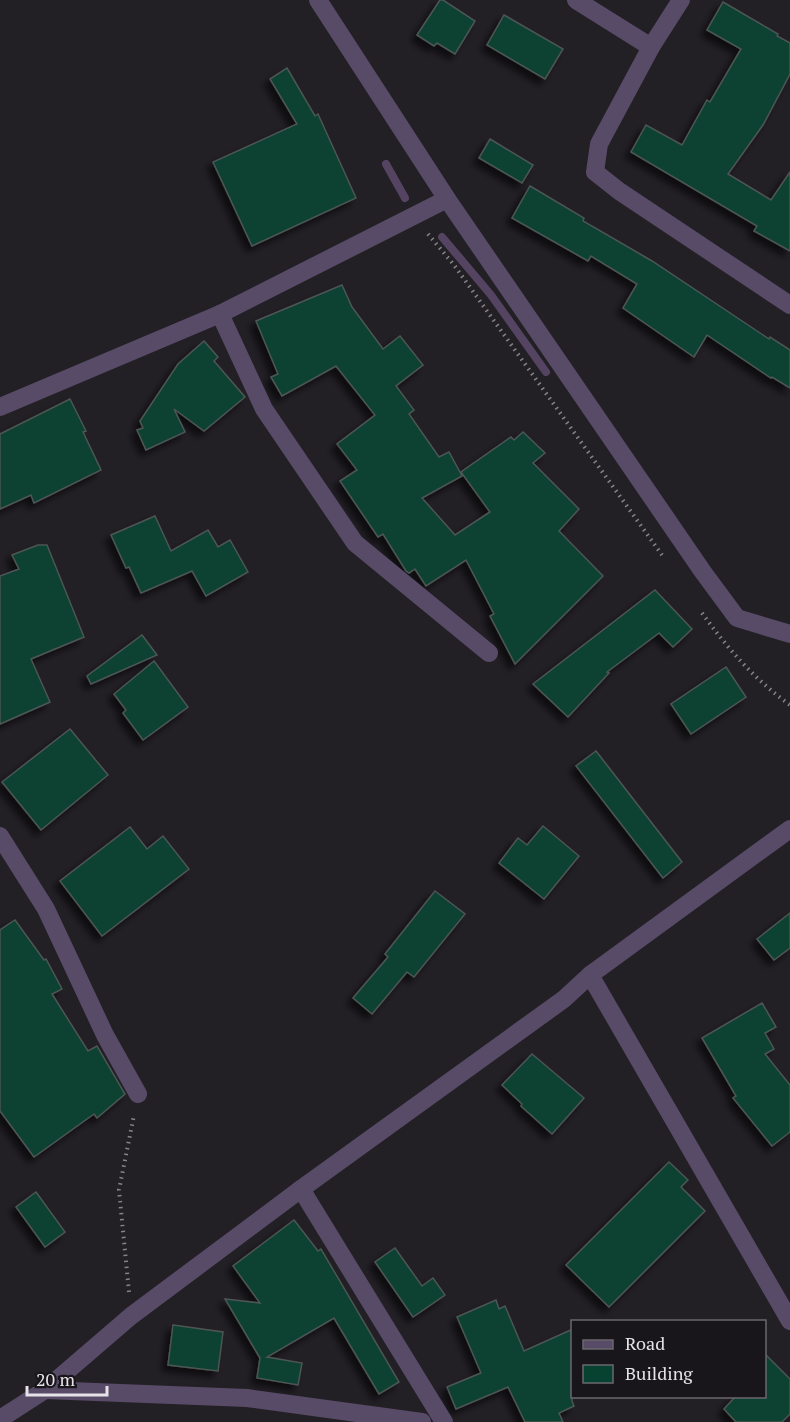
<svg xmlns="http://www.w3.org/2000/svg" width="790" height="1422" font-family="'PT Serif',serif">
<defs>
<filter id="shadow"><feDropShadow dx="-5.5" dy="5.5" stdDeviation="3" flood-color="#0009"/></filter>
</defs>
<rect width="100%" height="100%" fill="#221f25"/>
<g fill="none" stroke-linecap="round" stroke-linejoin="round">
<g stroke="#544461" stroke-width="8">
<polyline points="386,164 405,198"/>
<polyline points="442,237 491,295 546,372"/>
</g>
</g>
<g fill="#074231" stroke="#4e5653" stroke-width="1.5" filter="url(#shadow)">
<polygon points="440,0 443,0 475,21 455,54 437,43 434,46 417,35"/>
<polygon points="723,2 778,34 777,36 790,43 790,74 763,125 728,174 771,200 790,172 790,251 754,231 757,226 631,152 646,125 682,145 707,100 710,102 741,49 707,30"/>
<polygon points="504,15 563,49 545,79 487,45"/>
<polygon points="287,68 315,116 318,114 356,198 252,246 213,162 297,124 270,79"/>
<polygon points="490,139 533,165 522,183 479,158"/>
<polygon points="530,186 584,218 583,221 652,261 769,339 770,337 790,350 790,388 772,377 771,378 707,335 694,357 623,308 637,284 591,256 588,261 512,218"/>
<polygon points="342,285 352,307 383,349 400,336 423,365 396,386 414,410 409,414 439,457 449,452 462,476 422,498 455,535 490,512 461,472 511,437 514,440 523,432 545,453 533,463 579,509 559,531 603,576 515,664 490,616 494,614 466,560 426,586 415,569 409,573 406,571 383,534 378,537 340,481 357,470 337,444 375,415 336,366 282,396 271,377 278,374 256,321"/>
<polygon points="204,341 218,357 214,361 245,397 204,431 174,409 185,432 146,450 137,430 143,428 140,421 178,364"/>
<polygon points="70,399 86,431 83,432 101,470 34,503 31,495 0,509 0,434"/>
<polygon points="155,516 171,551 208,530 218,547 230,540 248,572 206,596 192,571 141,593 129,567 126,568 111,535"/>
<polygon points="38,545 47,545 84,637 31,659 50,702 0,724 0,576 19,569 12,555"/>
<polygon points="655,590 692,629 673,647 659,633 607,672 609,673 568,717 533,684"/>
<polygon points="142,635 157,655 91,684 87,676"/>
<polygon points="154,661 188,707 143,740 123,713 126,710 114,694"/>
<polygon points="726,667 746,697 691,734 671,704"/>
<polygon points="70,729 108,775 41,830 2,782"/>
<polygon points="596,751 682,862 663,878 576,766"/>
<polygon points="543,826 579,856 544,899 499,863 518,838 527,845"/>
<polygon points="130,827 147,849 163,836 189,869 102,936 60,881"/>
<polygon points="435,891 465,914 414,977 407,972 372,1014 353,998 388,957 385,954"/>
<polygon points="790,913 790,948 774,960 757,939"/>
<polygon points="15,920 44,960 46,959 62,989 52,994 88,1051 97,1046 125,1094 97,1118 94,1114 34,1157 0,1111 0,930"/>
<polygon points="762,1003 776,1027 765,1033 774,1049 765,1054 790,1085 790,1132 772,1146 733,1098 736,1096 702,1038"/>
<polygon points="532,1054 584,1098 552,1134 521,1106 522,1104 502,1085"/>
<polygon points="669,1162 688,1180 681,1187 705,1211 609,1307 566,1265"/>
<polygon points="36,1192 65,1232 45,1247 16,1207"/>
<polygon points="294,1220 318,1251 321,1249 399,1382 379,1394 334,1318 267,1357 302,1363 298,1385 257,1378 260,1358 225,1299 260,1303 233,1266"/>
<polygon points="395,1248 422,1286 433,1278 445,1295 413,1317 375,1262"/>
<polygon points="496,1300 499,1309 505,1306 524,1351 573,1329 572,1401 574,1406 559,1413 563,1422 525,1422 508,1387 456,1409 447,1387 481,1373 457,1317"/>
<polygon points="173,1325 223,1332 218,1371 168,1365"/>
<polygon points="765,1354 790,1379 790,1414 782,1422 736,1422 724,1409 736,1396 765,1396"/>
</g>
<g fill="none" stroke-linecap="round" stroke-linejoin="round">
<g stroke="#868489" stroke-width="4" stroke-dasharray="1.5 4.5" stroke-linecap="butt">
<polyline points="428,234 454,265 662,555"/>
<path d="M 702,613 C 728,649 754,679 790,705"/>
<polyline points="129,1292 119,1190 134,1115"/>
</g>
<g stroke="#584b67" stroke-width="18">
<polyline points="318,0 447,199 703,572 737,618 790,634"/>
<polyline points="576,0 651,47"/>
<polyline points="681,0 651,47 599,144 595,172 619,191 790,305"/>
<polyline points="220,314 264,409 355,543 489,653"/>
<polyline points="0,407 220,314 447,199"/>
<polyline points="0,836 46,909 105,1035 138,1094"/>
<polyline points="590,975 790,1321"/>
<polyline points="301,1189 444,1422"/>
<polyline points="45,1390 247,1398 422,1422"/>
<polyline points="0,1419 45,1390 131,1316 301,1189 564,999 590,975 790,829"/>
</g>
</g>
<rect x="571" y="1320" width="195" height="78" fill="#18161b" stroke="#6a686d" stroke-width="1.5"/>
<rect x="583" y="1340" width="30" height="9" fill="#584b67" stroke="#6a686d" stroke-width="1.5"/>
<text x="625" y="1350" font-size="18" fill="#e5e3e7">Road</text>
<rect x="583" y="1365" width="30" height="18" fill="#074231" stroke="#6a686d" stroke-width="1.5"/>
<text x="625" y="1380" font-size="18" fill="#e5e3e7">Building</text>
<path d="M27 1386v9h80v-9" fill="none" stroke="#e5e3e7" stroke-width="3"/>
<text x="36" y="1386" font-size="18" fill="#e5e3e7" stroke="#18161b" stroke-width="4.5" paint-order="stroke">20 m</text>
</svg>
